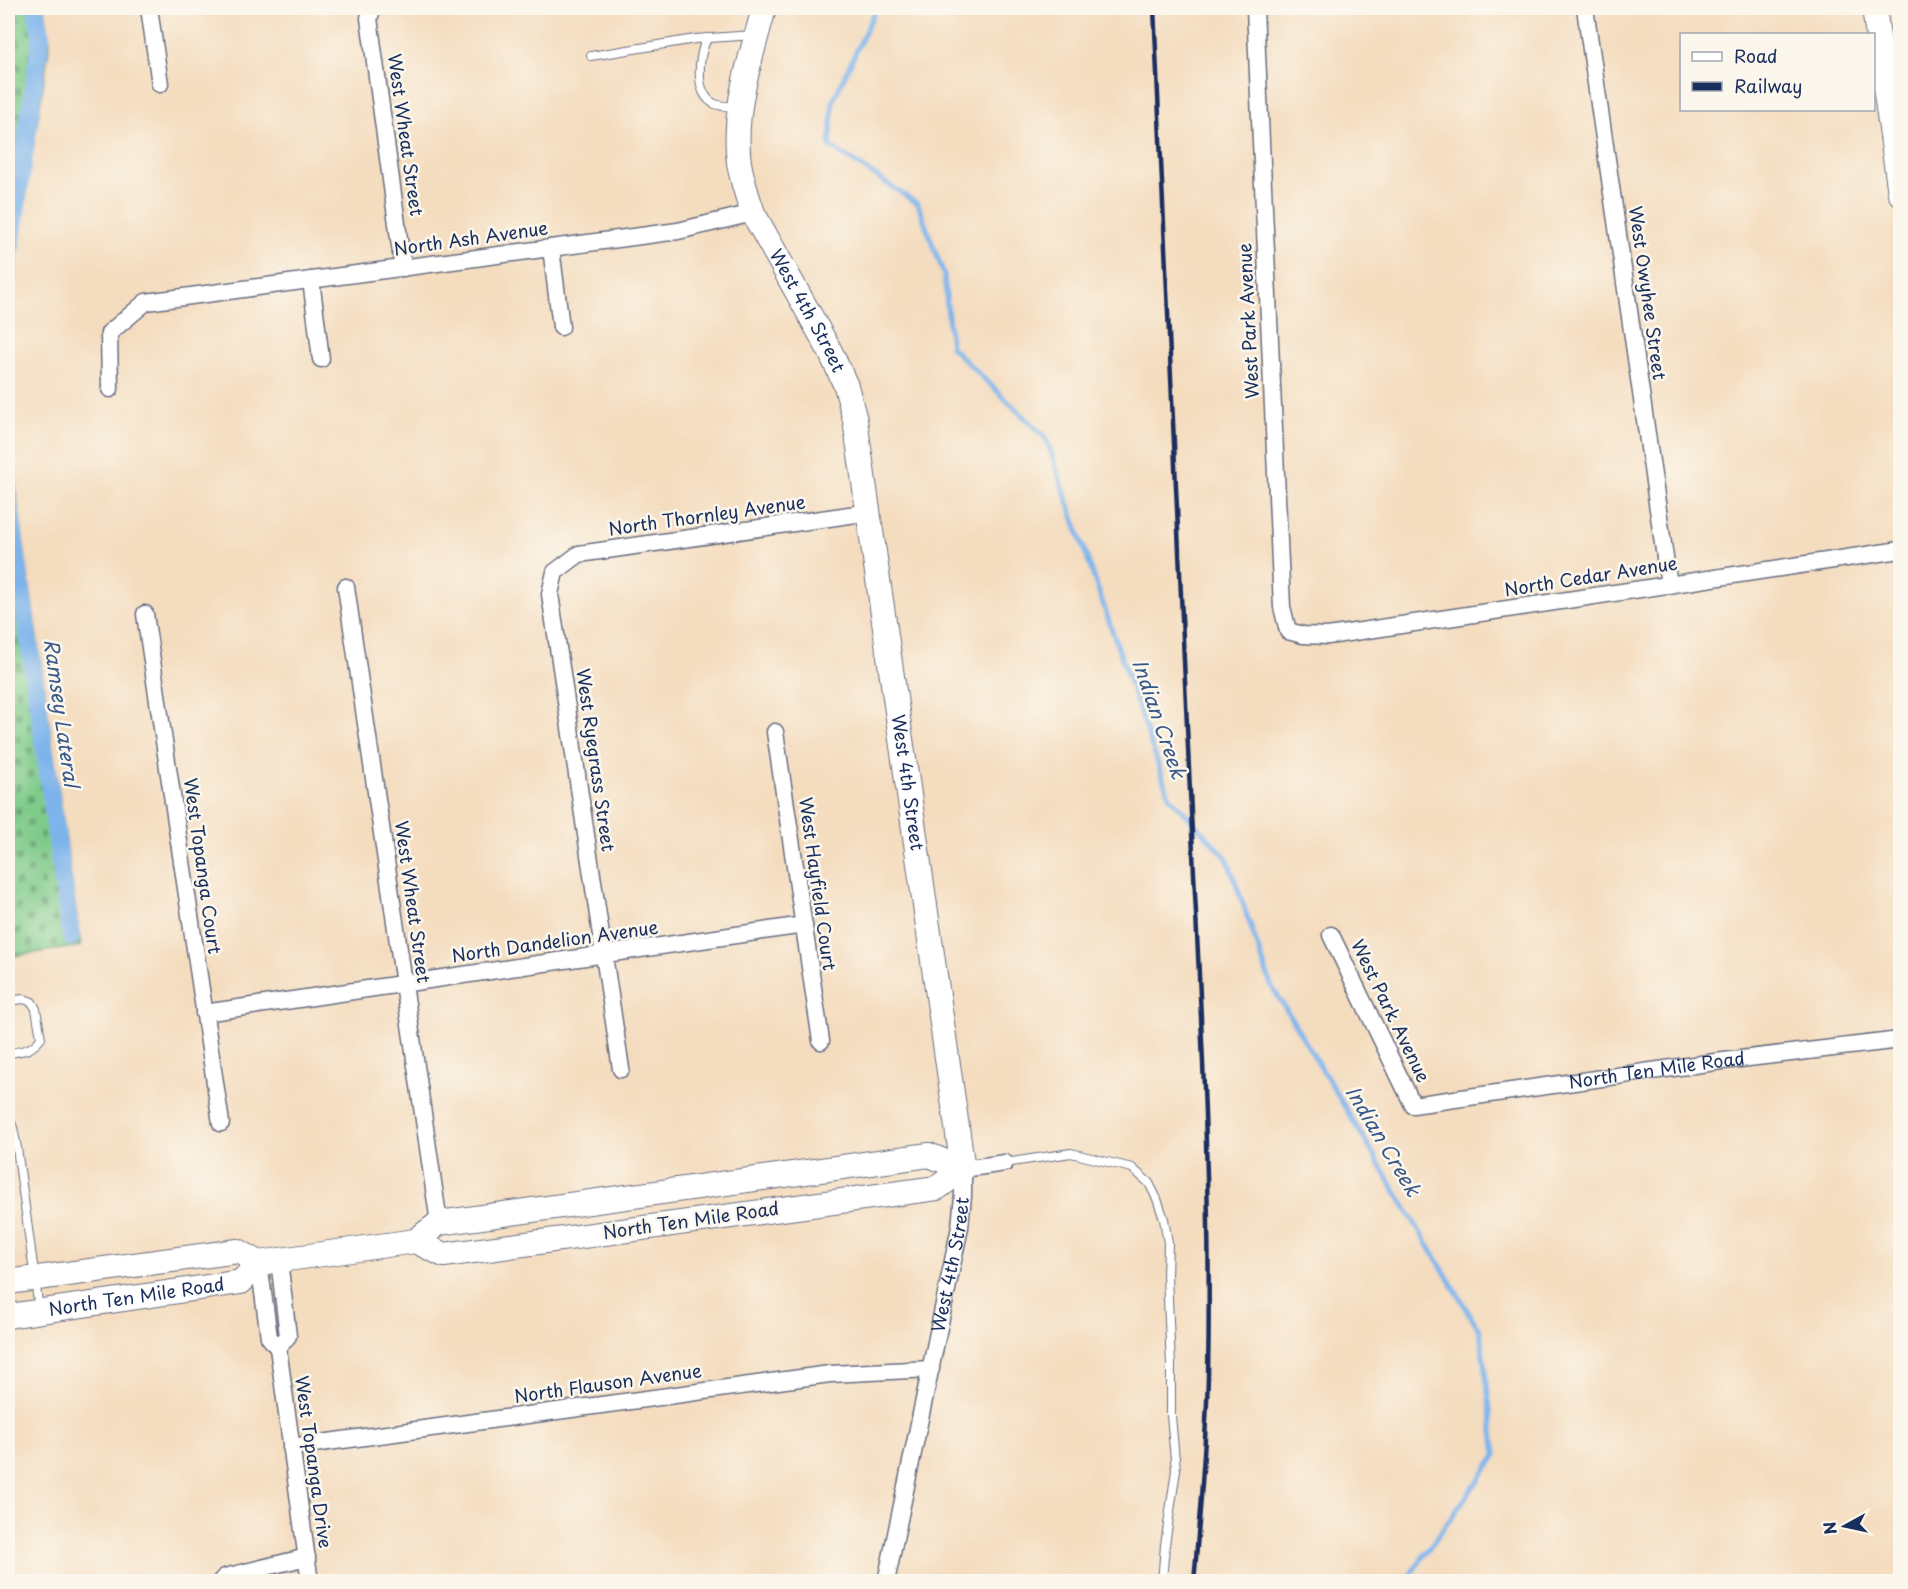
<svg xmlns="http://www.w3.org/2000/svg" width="1908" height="1589" font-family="'Playpen Sans',sans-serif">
<defs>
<pattern id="cemetery-stones" width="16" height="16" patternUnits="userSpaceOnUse" patternTransform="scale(1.5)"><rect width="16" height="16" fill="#7fcb8a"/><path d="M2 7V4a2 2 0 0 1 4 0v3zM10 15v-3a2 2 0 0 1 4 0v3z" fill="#67a574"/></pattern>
</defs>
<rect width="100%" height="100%" fill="#fbf7ec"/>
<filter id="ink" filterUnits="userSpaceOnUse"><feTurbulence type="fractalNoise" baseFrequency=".0167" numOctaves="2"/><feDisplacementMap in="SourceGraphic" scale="12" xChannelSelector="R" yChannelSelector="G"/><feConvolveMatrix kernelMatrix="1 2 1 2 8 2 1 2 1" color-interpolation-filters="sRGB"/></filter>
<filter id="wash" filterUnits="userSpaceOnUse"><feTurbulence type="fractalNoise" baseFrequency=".008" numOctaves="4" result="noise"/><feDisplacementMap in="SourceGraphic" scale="24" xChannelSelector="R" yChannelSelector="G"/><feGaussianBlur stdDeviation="1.35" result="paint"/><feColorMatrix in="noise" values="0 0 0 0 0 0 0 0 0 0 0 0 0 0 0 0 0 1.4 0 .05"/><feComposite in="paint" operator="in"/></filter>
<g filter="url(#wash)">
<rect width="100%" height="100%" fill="#f4dcbe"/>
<g fill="url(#cemetery-stones)" stroke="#4d7d74" stroke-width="1.5">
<polygon points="8,8 45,8 50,43 22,219 8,329"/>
<polygon points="8,434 81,946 8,957"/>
</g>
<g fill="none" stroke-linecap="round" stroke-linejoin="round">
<polyline stroke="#7db4ec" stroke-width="5" points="876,8 833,101 830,146 918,204 944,275 951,347 1046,438 1169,796 1227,858 1271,985 1480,1331 1496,1455 1405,1582"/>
<g stroke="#7db4ec" stroke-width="18">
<polyline points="8,268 41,36 36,8"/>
<polyline points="8,494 71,937"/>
</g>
</g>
</g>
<g filter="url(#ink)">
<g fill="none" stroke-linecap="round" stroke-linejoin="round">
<defs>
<g id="service">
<path d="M 707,38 C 699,55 693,94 715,104 C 722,107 731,106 739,107"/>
<polyline points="591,56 695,39 754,35"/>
<path d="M 8,1001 L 24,999 L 32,1002 L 36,1009 L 41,1038 C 32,1051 22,1051 8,1053"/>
<polyline points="8,1114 13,1128 17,1148 39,1309"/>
<polyline points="1005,1163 1071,1153 1132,1168 1149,1183 1157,1199 1164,1219 1168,1243 1167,1276 1171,1366 1171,1416 1176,1470 1165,1545 1162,1582"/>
</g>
<g id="minor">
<polyline points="149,8 160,84"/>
<polyline points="373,8 369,18 403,268"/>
<polyline points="1255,8 1282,607 1288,631 1303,635 1328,636 1900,550"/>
<polyline points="1585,8 1669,585"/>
<polyline points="551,248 561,327"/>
<polyline points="311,280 321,359"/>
<polyline points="110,389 109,333 146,302 678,231 753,213"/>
<polyline points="346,587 439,1223"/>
<polyline points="145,614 221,1123"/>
<polyline points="775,732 821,1041"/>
<path id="s1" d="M 1331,935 L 1413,1105 L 1715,1062 L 1900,1040"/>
<polyline points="204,1013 804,925"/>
<polyline points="621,1069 550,594 555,572 579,554 870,512"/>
<polyline points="259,1263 269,1337 278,1348 288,1336 279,1260"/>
<polyline points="278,1348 310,1582"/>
<polyline points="291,1447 830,1374 931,1369"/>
<polyline points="220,1582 225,1577 307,1557"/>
<path id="s2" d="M 886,1582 L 960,1227 L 963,1196 L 963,1169 L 1005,1163"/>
</g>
<g id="secondary">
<path id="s3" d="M 764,8 C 751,58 732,110 739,163 C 742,181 747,196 753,213 L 830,351 L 846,386 L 855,420 L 963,1169"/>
<polyline points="1874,8 1900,193"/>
<polygon points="929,1155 963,1169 937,1188 444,1255 415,1241 439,1223"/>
<polyline points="8,1282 238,1251 259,1263 415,1241"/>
<path id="s4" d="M 8,1316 L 241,1282 L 259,1263"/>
</g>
</defs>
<use href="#service" stroke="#676c80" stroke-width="10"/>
<use href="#minor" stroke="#676c80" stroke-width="19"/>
<use href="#secondary" stroke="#676c80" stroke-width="26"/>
<use href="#service" stroke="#fff" stroke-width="8"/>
<use href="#minor" stroke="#fff" stroke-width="16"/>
<use href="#secondary" stroke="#fff" stroke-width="24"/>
<path stroke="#1b2f5e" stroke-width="4.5" d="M 1154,8 C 1166,269 1178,530 1190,791 C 1199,985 1212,1181 1208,1376 C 1206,1445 1200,1513 1194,1582"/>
</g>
</g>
<g text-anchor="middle" stroke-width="5" stroke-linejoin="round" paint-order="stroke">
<g font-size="18" fill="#1b2f5e" stroke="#fbf7ec">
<text transform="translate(405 135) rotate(82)" y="6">West Wheat Street</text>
<text transform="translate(471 239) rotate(-8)" y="6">North Ash Avenue</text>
<text transform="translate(1647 293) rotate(82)" y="6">West Owyhee Street</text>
<text dy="6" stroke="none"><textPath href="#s3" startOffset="322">West 4th Street</textPath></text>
<text transform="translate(1249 321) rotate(-93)" y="6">West Park Avenue</text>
<text transform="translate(707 516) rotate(-8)" y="6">North Thornley Avenue</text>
<text transform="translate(1591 577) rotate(-9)" y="6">North Cedar Avenue</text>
<text transform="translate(595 760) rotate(82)" y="6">West Ryegrass Street</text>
<text dy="6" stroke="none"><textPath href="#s3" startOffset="808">West 4th Street</textPath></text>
<text transform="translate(202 866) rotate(82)" y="6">West Topanga Court</text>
<text transform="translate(817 884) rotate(82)" y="6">West Hayfield Court</text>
<text transform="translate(412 902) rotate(82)" y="6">West Wheat Street</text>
<text transform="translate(555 942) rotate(-8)" y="6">North Dandelion Avenue</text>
<text transform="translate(1390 1011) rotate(64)" y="6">West Park Avenue</text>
<text dy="6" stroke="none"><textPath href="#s1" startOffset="435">North Ten Mile Road</textPath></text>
<text transform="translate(691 1221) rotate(-8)" y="6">North Ten Mile Road</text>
<text dy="6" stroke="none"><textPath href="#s2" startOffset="324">West 4th Street</textPath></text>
<text dy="6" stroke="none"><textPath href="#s4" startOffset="130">North Ten Mile Road</textPath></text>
<text transform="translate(608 1384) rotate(-8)" y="6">North Flauson Avenue</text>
<text transform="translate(313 1462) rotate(82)" y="6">West Topanga Drive</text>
</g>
<g font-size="20" font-style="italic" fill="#385789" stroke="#fbf7ec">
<text transform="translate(61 713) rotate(82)" y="7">Ramsey Lateral</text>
<text transform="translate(1159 719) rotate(71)" y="7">Indian Creek</text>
<text transform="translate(1383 1141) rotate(59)" y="7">Indian Creek</text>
</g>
</g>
<rect width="1908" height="1589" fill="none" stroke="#fbf7ec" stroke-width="30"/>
<rect x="1680" y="33" width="195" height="78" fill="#fbf7ec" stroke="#a1a7b3" stroke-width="1.5"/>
<rect x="1692" y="52" width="30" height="9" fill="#ffffff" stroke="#a1a7b3" stroke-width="1.5"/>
<text x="1734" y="63" font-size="18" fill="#1b2f5e">Road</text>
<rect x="1692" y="82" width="30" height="9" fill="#1b2f5e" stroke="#a1a7b3" stroke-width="1.5"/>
<text x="1734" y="93" font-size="18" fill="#1b2f5e">Railway</text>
<g transform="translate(1845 1526) rotate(262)" stroke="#fbf7ec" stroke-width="4.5" paint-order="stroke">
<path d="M0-4.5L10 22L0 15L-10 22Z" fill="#1b2f5e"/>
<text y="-9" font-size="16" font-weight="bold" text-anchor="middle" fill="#1b2f5e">N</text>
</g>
</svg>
